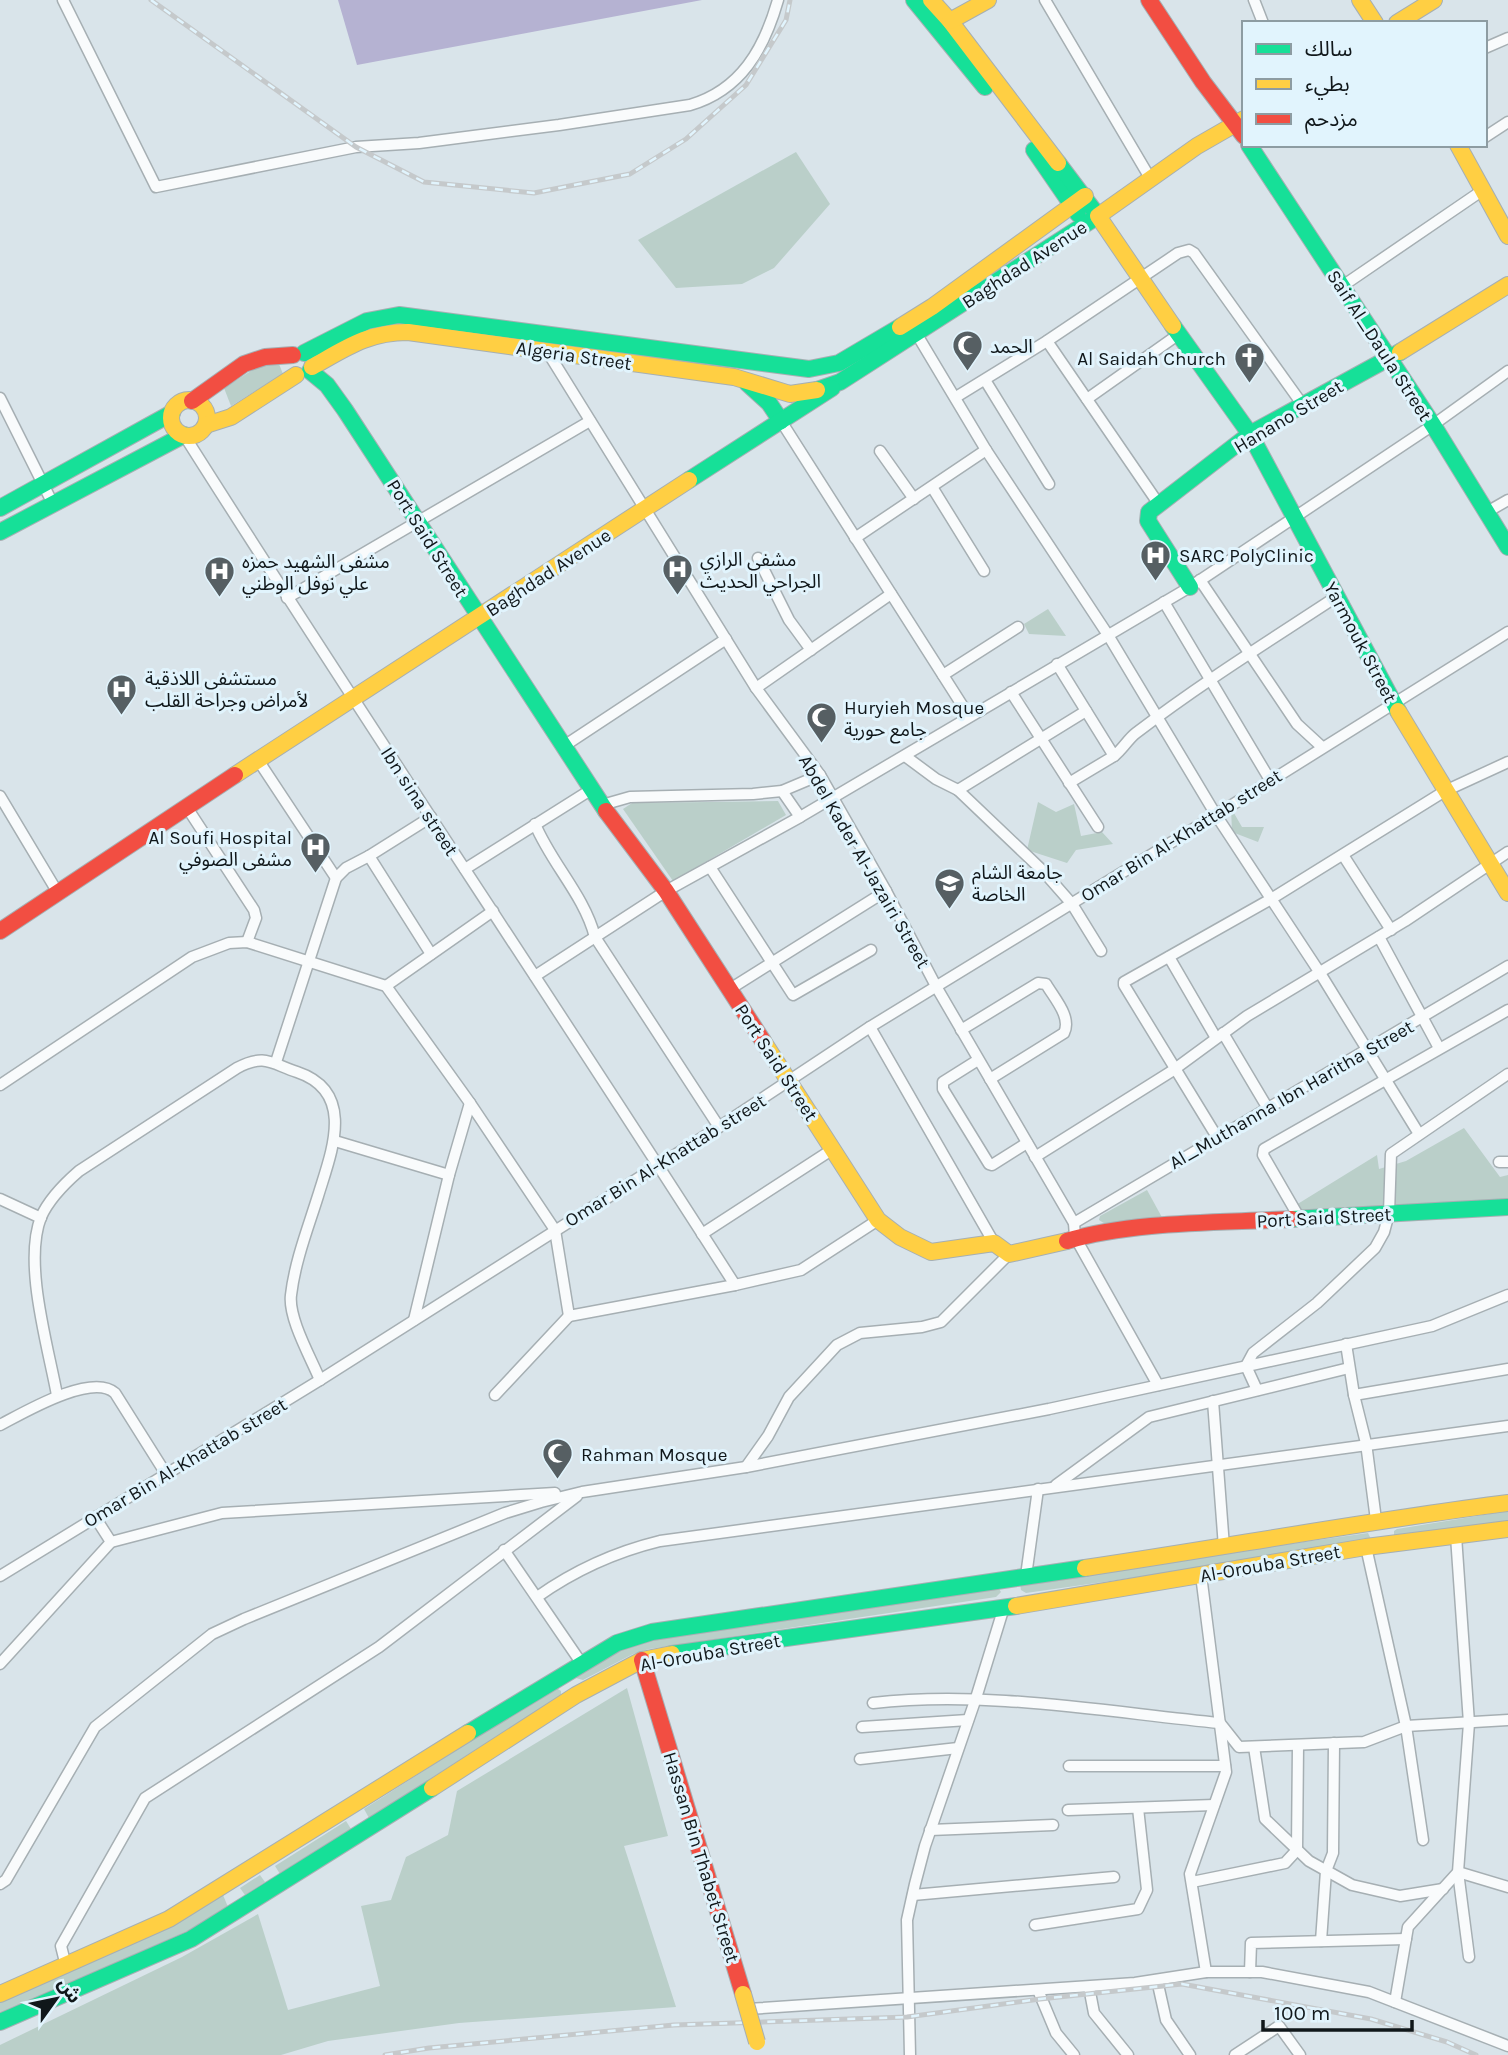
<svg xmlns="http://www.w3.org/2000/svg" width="1508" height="2055" font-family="Karla,'Noto Sans Arabic',sans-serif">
<rect width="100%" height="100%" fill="#d9e4ea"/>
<g fill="#bacfc9">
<polygon points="796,152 830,204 774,268 742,284 676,288 638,240"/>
<polygon points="277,359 283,374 231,406 224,388 262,364"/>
<polygon points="1048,609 1066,636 1029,634 1024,624"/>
<polygon points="778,801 786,815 673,881 623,809 632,803"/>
<polygon points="1038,802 1056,812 1074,804 1081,836 1102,832 1113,844 1076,850 1067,863 1027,850"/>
<polygon points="1231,808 1242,827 1264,827 1258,842 1232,832"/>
<polygon points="1464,1128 1500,1177 1508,1175 1508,1199 1301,1213 1296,1205 1377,1155 1379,1169 1406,1161"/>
<polygon points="1147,1190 1164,1221 1107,1225 1099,1220 1100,1216"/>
<polygon points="1508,1511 1508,1522 1394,1536 1394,1531 1397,1529"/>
<polygon points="1368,1533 1372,1541 1370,1544 1026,1593 1021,1590 1020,1584 1025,1581"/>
<polygon points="999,1589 1001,1592 996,1597 649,1649 633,1654 583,1680 576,1678 577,1673 612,1653 664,1636"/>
<polygon points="555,1687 561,1691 561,1695 369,1818 364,1809"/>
<polygon points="627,1688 668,1836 624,1846 676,2007 459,2023 328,2041 281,2055 0,2055 0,2045 182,1957 258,1914 288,2010 380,1986 361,1906 391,1900 406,1857 448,1835 457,1791"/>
<polygon points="346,1821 351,1829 280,1874 275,1866"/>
<polygon points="260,1875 265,1882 245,1895 240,1888"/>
<polygon points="223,1895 228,1907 187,1931 0,2014 0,2001"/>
</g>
<polygon fill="#b5b2d2" points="338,0 702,0 357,65"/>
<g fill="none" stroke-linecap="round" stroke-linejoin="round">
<defs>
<g id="street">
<path d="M 63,0 L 156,187 L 356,147 L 419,143 L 559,125 L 690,105 C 741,90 764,49 778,0"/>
<polyline points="1045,0 1150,178"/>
<polyline points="1254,0 1263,23"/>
<polyline points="1485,48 1508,38"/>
<polyline points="1485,137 1508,122"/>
<polyline points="1341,287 1483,190"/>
<polyline points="916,333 986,450 1108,635 1216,815 1320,973 1419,1134"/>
<polyline points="1047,341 1158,503"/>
<polyline points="547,351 756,688 820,775 886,891 937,988 1074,1223 1075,1237 1158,1385"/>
<polyline points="985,380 1049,484"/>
<polyline points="956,397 1047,341 1178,253 1189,250 1194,253 1302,404"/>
<polyline points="0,398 53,504"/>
<polyline points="1087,399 1179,334"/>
<polyline points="781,421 969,716"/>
<path d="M 184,435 C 364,720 553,1000 735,1285"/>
<polyline points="880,451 914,499"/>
<polyline points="932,487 984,571"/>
<polyline points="1487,512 1508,500"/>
<polyline points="855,538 986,450"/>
<polyline points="758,558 789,620 811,650"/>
<polyline points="1200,580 1297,724 1322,747"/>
<polyline points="287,598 590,421"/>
<polyline points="1164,602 1270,780"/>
<path d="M 1057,664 L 1114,756 C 1123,749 1128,739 1136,733 C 1200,684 1269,641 1336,597"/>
<polyline points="943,675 1018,627"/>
<polyline points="756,688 891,594"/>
<polyline points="1011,692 1098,827"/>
<polyline points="564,746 726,639"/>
<polyline points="905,756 936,779 958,790 1043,871 1072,904 1101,951"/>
<polyline points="258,760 336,878"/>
<polyline points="1069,783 1114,756"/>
<polyline points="958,790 1086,711"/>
<polyline points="782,791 800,817"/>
<polyline points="0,796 58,893"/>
<polyline points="602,805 630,797 753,794 782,791 820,775"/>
<polyline points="186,806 254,910 256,918 247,942"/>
<path d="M 535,824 C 551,863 584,895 595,937 L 719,1127"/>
<polyline points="1343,855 1391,930"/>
<polyline points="369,856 431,954"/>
<polyline points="710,867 793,995 871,950"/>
<polyline points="465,869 592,789"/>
<polyline points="1379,937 1439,1048"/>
<polyline points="1169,957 1216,1038"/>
<polyline points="535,976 666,891 800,817 1190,587 1433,425 1508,371"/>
<polyline points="386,986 493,911"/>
<polyline points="730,989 886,891"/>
<polyline points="870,1027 994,1243"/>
<path d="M 961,1030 L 1038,983 L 1046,984 C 1054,998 1072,1017 1064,1033 L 990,1079"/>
<polyline points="1223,1033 1267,1107"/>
<polyline points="978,1060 943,1082 943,1089 989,1164 992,1165 1027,1143"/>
<polyline points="276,1062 336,878 346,868 369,856 431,817"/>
<polyline points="0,1085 192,957 229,943 247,942 386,986 470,1103 555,1230 569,1316 735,1285 801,1270 878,1220"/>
<polyline points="1217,1137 1124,985 1124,982 1271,899 1445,791 1508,762"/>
<polyline points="335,1141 449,1175"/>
<polyline points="1035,1157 1172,1071 1247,1016 1405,921 1508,852"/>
<polyline points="1499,1162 1508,1162"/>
<polyline points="0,1199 41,1218"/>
<polyline points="1300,1219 1263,1155 1264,1149 1508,1010"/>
<polyline points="1074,1223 1508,966"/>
<polyline points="702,1234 833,1149"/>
<polyline points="414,1320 449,1175 470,1103"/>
<polyline points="1346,1344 1354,1395 1366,1443 1376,1520"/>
<polyline points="1257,1390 1246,1366 1253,1353 1317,1303 1375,1248 1384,1232 1389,1213 1391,1154 1508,1074"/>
<path d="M 57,1395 C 48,1346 23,1263 41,1217 C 49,1199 64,1184 79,1171 L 237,1068 C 265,1053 272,1064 297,1072 C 357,1092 331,1153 318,1196 C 308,1228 295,1261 291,1295 C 288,1318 311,1358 320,1380"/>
<polyline points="495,1395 569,1316"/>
<polyline points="1354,1395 1508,1369"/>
<polyline points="1213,1401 1224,1547"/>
<path d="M 0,1425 C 23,1413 92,1372 115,1393 L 166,1474"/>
<polyline points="746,1467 768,1436 789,1397 837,1345 860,1333 922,1327 941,1322 1009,1254"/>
<polyline points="1056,1485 1149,1417 1349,1368"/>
<polyline points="95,1517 111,1542"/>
<polyline points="1366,1547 1406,1726 1423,1840"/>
<polyline points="504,1550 582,1664"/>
<polyline points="1201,1575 1226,1772 1190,1874 1206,1972"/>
<polyline points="0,1576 320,1380 719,1127 870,1027 1216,815 1508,632"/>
<polyline points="1026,1576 1038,1489"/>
<path d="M 537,1597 C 575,1570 615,1552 660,1541 L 1508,1426"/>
<polyline points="0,1664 111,1542 222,1513 555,1493"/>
<path d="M 873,1703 C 986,1690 1106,1712 1220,1723 L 1239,1747 L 1364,1742 L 1406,1726 L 1508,1720"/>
<polyline points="862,1727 968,1720"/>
<polyline points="1254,1747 1265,1819 1309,1861 1352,1885 1400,1896 1443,1889"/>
<polyline points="860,1759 958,1748"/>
<polyline points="1069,1766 1225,1766"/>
<polyline points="1068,1810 1214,1805"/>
<polyline points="930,1830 1053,1825"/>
<polyline points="1192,1882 1285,1863 1297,1850 1298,1746"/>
<polyline points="0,1884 6,1880 95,1727 212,1634 244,1619 505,1513 541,1502 582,1492 746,1467 1049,1409 1432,1326 1508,1295"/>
<polyline points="913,1895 1114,1877"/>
<polyline points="1035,1925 1138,1909 1147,1890 1138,1808"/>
<polyline points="1321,1941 1326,1871 1333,1853 1334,1743"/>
<polyline points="1469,1957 1458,1872 1508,1887"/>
<polyline points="66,1966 61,1946 145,1798 379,1647 577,1496"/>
<polyline points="1250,1972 1251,1943 1406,1939"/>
<polyline points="1157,1980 1166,2020 1190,2055"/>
<polyline points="1089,1987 1094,2013 1128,2055"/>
<polyline points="1038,1990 1056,2033 1074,2055"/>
<polyline points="1395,2002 1408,1927 1458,1872 1469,1723 1456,1536"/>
<polyline points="748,2009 1135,1983 1206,1972 1262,1972 1369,1992 1508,2046"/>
<polyline points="910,2055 907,1920 915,1884 925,1846 976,1698 1004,1607"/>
<polyline points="1235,2055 1279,2026 1300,2055"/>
</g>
<g id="fast">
<polyline points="914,0 985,87"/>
<polyline points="1249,145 1433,425 1508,547"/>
<polyline points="1034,150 1078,214"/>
<polyline points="1173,326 1250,434 1398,711"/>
<polyline points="304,353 367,321 399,315 809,369 839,363 900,327"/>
<polyline points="310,371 327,385 345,410 606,811"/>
<polyline points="747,383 769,403 781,421"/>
<polyline points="817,390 840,382 1098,216 1058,163"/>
<polyline points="689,480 832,388"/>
<polyline points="0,508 172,413"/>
<polyline points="0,532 184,435"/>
<polyline points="1190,587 1148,521 1149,512 1250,434 1400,352"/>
<polyline points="1292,1219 1508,1207"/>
<polyline points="672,1654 1016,1606"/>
<polyline points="468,1733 617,1643 652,1632 1085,1568"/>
<polyline points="0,2022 191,1939 432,1788"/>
</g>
<g id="slow">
<polyline points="931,0 950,21 1058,163"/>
<polyline points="1360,0 1375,23"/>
<polyline points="950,21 988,0"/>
<polyline points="1397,23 1434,0"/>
<polyline points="1458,145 1508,236"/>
<polyline points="1173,326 1098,216 1197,146 1244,119"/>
<polyline points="900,327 932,307 1085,196"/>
<polyline points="1400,352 1508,285"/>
<path d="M 312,367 C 346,348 368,332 408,332 L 734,377 L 790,394 L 817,390"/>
<circle cx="189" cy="418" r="18"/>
<polyline points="206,425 231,417 296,375"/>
<polyline points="1398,711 1508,893"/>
<polyline points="235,775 689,480"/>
<polyline points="763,1041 878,1220 900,1237 931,1252 994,1243 1009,1254 1067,1241"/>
<path d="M 1085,1568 C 1226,1547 1366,1521 1508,1503"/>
<polyline points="1016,1606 1366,1547 1508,1529"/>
<polyline points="432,1788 576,1695 642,1660 672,1654"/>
<polyline points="0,1994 169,1919 468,1733"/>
</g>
<g id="jam">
<polyline points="1149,0 1203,82 1244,136"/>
<polyline points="192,401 244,364 265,357 293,355"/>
<polyline points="606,811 666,891 763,1041"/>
<polyline points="0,931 235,775"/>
<path d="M 1067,1241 C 1132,1221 1222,1223 1292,1219"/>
<polyline points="642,1660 743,1994"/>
</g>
</defs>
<use href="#street" stroke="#a6afb3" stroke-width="13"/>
<use href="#fast" stroke="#a6afb3" stroke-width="18"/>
<use href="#slow" stroke="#a6afb3" stroke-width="18"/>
<use href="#jam" stroke="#a6afb3" stroke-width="18"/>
<use href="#street" stroke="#f9fbfc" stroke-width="10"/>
<use href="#fast" stroke="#16e098" stroke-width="16"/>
<use href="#slow" stroke="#ffcf43" stroke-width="16"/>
<use href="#jam" stroke="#f24e42" stroke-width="16"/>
<defs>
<g id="rail">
<polyline points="151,0 356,147 424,182 534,193 630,174 686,139 746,85 786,20 790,0"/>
<polyline points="385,2055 429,2048 674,2025 907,2017 1040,1999 1182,1984 1371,2019 1447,2042 1476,2055"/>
</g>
</defs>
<use href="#rail" stroke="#c5c9cb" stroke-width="5"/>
<use href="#rail" stroke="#e1f4fd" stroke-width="2.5" stroke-dasharray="8" stroke-linecap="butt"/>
<defs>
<polyline id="slow-bridge" points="743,1994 757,2042"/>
</defs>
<use href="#slow-bridge" stroke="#a6afb3" stroke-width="18" stroke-linecap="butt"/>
<use href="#slow-bridge" stroke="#ffcf43" stroke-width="16"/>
</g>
<defs>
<symbol id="mosque-pin" viewBox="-11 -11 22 30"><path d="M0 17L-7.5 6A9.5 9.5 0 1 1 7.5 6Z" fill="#565f63" stroke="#e1f4fd"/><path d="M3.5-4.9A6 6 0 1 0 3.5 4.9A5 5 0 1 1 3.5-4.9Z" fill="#fff"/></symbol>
<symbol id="church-pin" viewBox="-11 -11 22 30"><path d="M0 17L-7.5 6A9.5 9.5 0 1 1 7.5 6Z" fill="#565f63" stroke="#e1f4fd"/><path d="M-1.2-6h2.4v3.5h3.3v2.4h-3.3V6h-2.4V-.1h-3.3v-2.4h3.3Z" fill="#fff"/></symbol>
<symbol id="hospital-pin" viewBox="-11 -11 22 30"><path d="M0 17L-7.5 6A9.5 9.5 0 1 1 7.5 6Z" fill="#565f63" stroke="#e1f4fd"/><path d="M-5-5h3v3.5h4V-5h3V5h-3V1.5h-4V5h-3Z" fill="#fff"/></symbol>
<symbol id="university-pin" viewBox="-11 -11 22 30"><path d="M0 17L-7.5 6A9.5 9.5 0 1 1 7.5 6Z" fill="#565f63" stroke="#e1f4fd"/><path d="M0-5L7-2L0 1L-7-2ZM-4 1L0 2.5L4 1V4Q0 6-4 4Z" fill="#fff"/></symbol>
</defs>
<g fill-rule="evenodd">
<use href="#mosque-pin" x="950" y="328" width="35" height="47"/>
<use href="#church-pin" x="1232" y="340" width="35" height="47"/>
<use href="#hospital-pin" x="1138" y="538" width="35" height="47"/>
<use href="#hospital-pin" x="660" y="552" width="35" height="47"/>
<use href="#hospital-pin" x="202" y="554" width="35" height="47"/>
<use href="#hospital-pin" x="104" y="672" width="35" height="47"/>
<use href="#mosque-pin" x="804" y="700" width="35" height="47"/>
<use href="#hospital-pin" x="298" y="830" width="35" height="47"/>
<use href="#university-pin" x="932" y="866" width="35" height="47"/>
<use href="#mosque-pin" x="540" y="1436" width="35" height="47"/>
</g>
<g text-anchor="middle" stroke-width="6" stroke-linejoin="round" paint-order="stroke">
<g font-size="19" fill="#10171a" stroke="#e1f4fd">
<text transform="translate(1024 264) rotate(-33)" y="7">Baghdad Avenue</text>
<text transform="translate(1380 345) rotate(57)" y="7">Saif Al_Daula Street</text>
<text transform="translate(574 355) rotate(8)" y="7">Algeria Street</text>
<text transform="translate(1288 416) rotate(-31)" y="7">Hanano Street</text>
<text transform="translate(428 538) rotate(58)" y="7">Port Said Street</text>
<text transform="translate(548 572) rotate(-33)" y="7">Baghdad Avenue</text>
<text transform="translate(1361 642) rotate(62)" y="7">Yarmouk Street</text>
<text transform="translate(420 801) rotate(57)" y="7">Ibn sina street</text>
<text transform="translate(1181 835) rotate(-32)" y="7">Omar Bin Al-Khattab street</text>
<text transform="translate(865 861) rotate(60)" y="7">Abdel Kader Al-Jazairi Street</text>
<text transform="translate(777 1062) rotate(57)" y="7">Port Said Street</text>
<text transform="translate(1291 1094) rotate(-30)" y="7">Al_Muthanna Ibn Haritha Street</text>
<text transform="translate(665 1160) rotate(-32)" y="7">Omar Bin Al-Khattab street</text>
<text transform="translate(1324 1217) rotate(-3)" y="7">Port Said Street</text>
<text transform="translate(185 1462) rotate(-31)" y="7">Omar Bin Al-Khattab street</text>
<text transform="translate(1270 1563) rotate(-10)" y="7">Al-Orouba Street</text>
<text transform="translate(710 1652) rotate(-10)" y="7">Al-Orouba Street</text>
<text transform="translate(702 1857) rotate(73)" y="7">Hassan Bin Thabet Street</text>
</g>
<g font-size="19" fill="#10171a" stroke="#e1f4fd" text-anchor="start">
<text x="990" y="353">الحمد</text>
<text x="1226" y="365" text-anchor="end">Al Saidah Church</text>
<text x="1179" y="562">SARC PolyClinic</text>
<text x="700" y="566">مشفى الرازي<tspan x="700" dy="22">الجراحي الحديث</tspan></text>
<text x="242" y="568">مشفى الشهيد حمزه<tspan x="242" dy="22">علي نوفل الوطني</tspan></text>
<text x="145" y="685">مستشفى اللاذقية<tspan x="145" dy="22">لأمراض وجراحة القلب</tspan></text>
<text x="844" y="714">Huryieh Mosque<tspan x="844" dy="22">جامع حورية</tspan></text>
<text x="292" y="844" text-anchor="end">Al Soufi Hospital<tspan x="292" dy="22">مشفى الصوفي</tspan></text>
<text x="972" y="879">جامعة الشام<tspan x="972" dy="22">الخاصة</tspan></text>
<text x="581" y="1461">Rahman Mosque</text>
</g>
</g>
<rect x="1242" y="21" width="245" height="126" fill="#e1f4fd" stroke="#8d9ca2" stroke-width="2"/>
<rect x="1256" y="44" width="35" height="10" fill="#16e098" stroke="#8d9ca2" stroke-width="2"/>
<text x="1305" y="56" font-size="21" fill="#10171a">سالك</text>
<rect x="1256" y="79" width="35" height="10" fill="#ffcf43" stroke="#8d9ca2" stroke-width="2"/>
<text x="1305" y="91" font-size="21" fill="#10171a">بطيء</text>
<rect x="1256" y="114" width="35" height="10" fill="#f24e42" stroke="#8d9ca2" stroke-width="2"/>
<text x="1305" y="126" font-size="21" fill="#10171a">مزدحم</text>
<g transform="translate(56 1999) rotate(57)" stroke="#e1f4fd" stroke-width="5" paint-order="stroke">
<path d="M0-5L12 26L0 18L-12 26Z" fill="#10171a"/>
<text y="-10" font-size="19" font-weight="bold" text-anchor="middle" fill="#10171a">ش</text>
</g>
<path d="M1263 2020v10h149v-10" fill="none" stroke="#10171a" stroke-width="3.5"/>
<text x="1274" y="2020" font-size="21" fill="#10171a" stroke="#e1f4fd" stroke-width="5" paint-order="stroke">100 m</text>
</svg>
